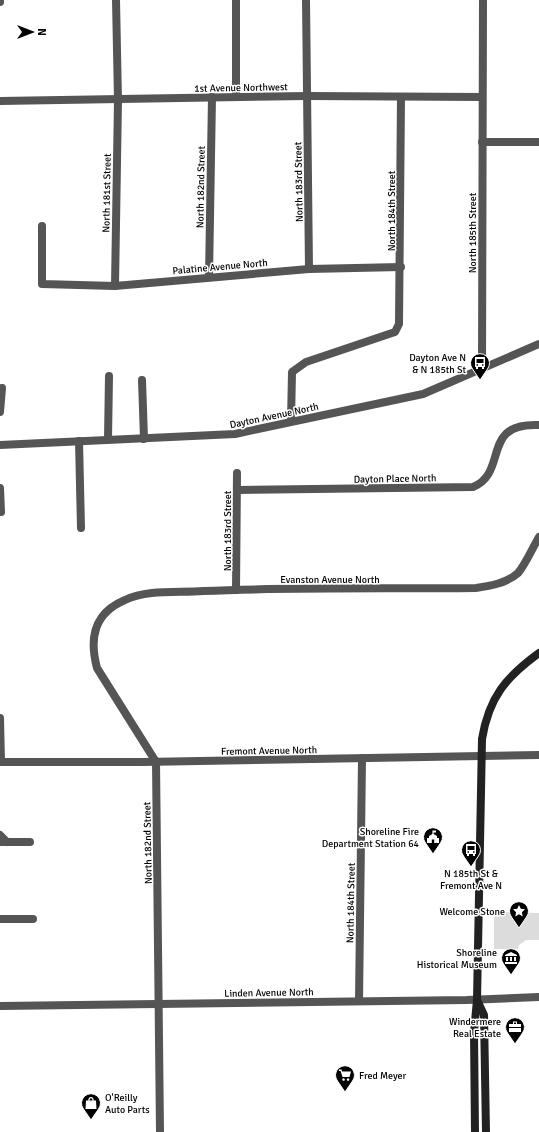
<svg xmlns="http://www.w3.org/2000/svg" width="539" height="1132" font-family="Signika,sans-serif">
<rect width="100%" height="100%" fill="#fff"/>
<polygon fill="#dcdcdc" points="497,912 539,913 539,940 526,940 519,945 518,949 494,949 494,915"/>
<g fill="none" stroke-linecap="round" stroke-linejoin="round">
<g stroke="#555" stroke-width="8">
<polyline points="236,0 236,96"/>
<polyline points="306,0 309,269"/>
<polyline points="0,2 0,0"/>
<polyline points="0,101 307,96 482,97"/>
<polyline points="482,142 539,142"/>
<polyline points="42,226 42,284 115,286 309,269 401,267"/>
<polyline points="209,277 212,97"/>
<polyline points="115,286 118,100 116,0"/>
<polyline points="482,369 483,0"/>
<polyline points="142,380 144,439"/>
<polyline points="0,412 2,388"/>
<polyline points="291,421 292,372 306,362 395,332 399,324 401,97"/>
<polyline points="108,439 109,376"/>
<polyline points="79,441 81,528"/>
<polyline points="0,488 1,512"/>
<path d="M 237,490 L 473,487 C 509,472 480,422 539,425"/>
<polyline points="236,590 237,473"/>
<polyline points="0,718 1,762"/>
<polyline points="0,835 7,842"/>
<polyline points="0,842 30,842"/>
<polyline points="0,919 33,919"/>
<polyline points="359,1001 362,758"/>
<polyline points="0,1006 467,1000 539,997"/>
<path d="M 160,1132 L 156,762 L 97,668 C 89,638 94,613 125,600 C 148,589 178,593 203,591 C 294,587 385,589 476,588 C 490,586 507,583 518,573 C 525,565 533,547 539,537"/>
</g>
<g stroke="#555" stroke-width="8">
<polyline points="0,445 235,434 423,394 539,344"/>
<polyline points="0,762 143,762 539,755"/>
</g>
<g stroke="#222" stroke-width="8">
<polyline points="477,1000 484,1015 486,1132"/>
<path d="M 475,1132 L 474,1032 L 477,1000 L 482,739 C 489,697 506,677 539,653"/>
</g>
</g>
<defs>
<symbol id="bus-pin" viewBox="-11 -11 22 30"><path d="M0 17L-7.5 6A9.5 9.5 0 1 1 7.5 6Z" fill="#000" stroke="#fff"/><path d="M-5-6H5V4H4V6H2V4H-2V6H-4V4H-5ZM-3.5-4V0h7V-4ZM-3.5 1.2v1.5H-2V1.2ZM2 1.2v1.5H3.5V1.2Z" fill="#fff"/></symbol>
<symbol id="civic-pin" viewBox="-11 -11 22 30"><path d="M0 17L-7.5 6A9.5 9.5 0 1 1 7.5 6Z" fill="#000" stroke="#fff"/><path d="M-.6-6.5H3V-4.5H.6V-3L4-1V1h2V6H-6V1h2V-1L-.6-3ZM-1.2 2.5V6h2.4V2.5Z" fill="#fff"/></symbol>
<symbol id="sight-pin" viewBox="-11 -11 22 30"><path d="M0 17L-7.5 6A9.5 9.5 0 1 1 7.5 6Z" fill="#000" stroke="#fff"/><path d="M0-6L1.8-2.2L6-1.7L2.9 1.2L3.7 5.4L0 3.3L-3.7 5.4L-2.9 1.2L-6-1.7L-1.8-2.2Z" fill="#fff"/></symbol>
<symbol id="museum-pin" viewBox="-11 -11 22 30"><path d="M0 17L-7.5 6A9.5 9.5 0 1 1 7.5 6Z" fill="#000" stroke="#fff"/><path d="M0-6L6-3V-2H-6V-3ZM-5-1h2V3h-2ZM-1-1h2V3h-2ZM3-1h2V3H3ZM-6 4H6V6H-6Z" fill="#fff"/></symbol>
<symbol id="office-pin" viewBox="-11 -11 22 30"><path d="M0 17L-7.5 6A9.5 9.5 0 1 1 7.5 6Z" fill="#000" stroke="#fff"/><path d="M-6-3h4V-5.5h4V-3h4V5H-6ZM-1-4.5V-3h2v-1.5ZM-6 0V1H6V0Z" fill="#fff"/></symbol>
<symbol id="supermarket-pin" viewBox="-11 -11 22 30"><path d="M0 17L-7.5 6A9.5 9.5 0 1 1 7.5 6Z" fill="#000" stroke="#fff"/><path d="M-6-5.5h2.5l.6 2H6L4.5 2H-2.5L-4.4-4H-6ZM-1.5 3.2a1.3 1.3 0 1 0 .1 0ZM3 3.2a1.3 1.3 0 1 0 .1 0Z" fill="#fff"/></symbol>
<symbol id="shop-pin" viewBox="-11 -11 22 30"><path d="M0 17L-7.5 6A9.5 9.5 0 1 1 7.5 6Z" fill="#000" stroke="#fff"/><path d="M-5-2.5h2.3a2.7 3.5 0 0 1 5.4 0H5L5.5 6h-11ZM-1.5-2.5h3a1.5 2.3 0 0 0-3 0Z" fill="#fff"/></symbol>
</defs>
<g fill-rule="evenodd">
<use href="#bus-pin" x="469" y="352" width="22" height="30"/>
<use href="#civic-pin" x="422" y="826" width="22" height="30"/>
<use href="#bus-pin" x="460" y="839" width="22" height="30"/>
<use href="#sight-pin" x="508" y="900" width="22" height="30"/>
<use href="#museum-pin" x="500" y="947" width="22" height="30"/>
<use href="#office-pin" x="504" y="1016" width="22" height="30"/>
<use href="#supermarket-pin" x="334" y="1064" width="22" height="30"/>
<use href="#shop-pin" x="80" y="1092" width="22" height="30"/>
</g>
<g text-anchor="middle" stroke-width="3" stroke-linejoin="round" paint-order="stroke">
<g font-size="10" fill="#000" stroke="#fff">
<text transform="translate(241 87) rotate(-1)" y="4">1st Avenue Northwest</text>
<text transform="translate(298 182) rotate(-91)" y="4">North 183rd Street</text>
<text transform="translate(200 187) rotate(-89)" y="4">North 182nd Street</text>
<text transform="translate(106 193) rotate(-89)" y="4">North 181st Street</text>
<text transform="translate(391 211) rotate(-90)" y="4">North 184th Street</text>
<text transform="translate(472 233) rotate(-90)" y="4">North 185th Street</text>
<text transform="translate(220 266) rotate(-5)" y="4">Palatine Avenue North</text>
<text transform="translate(274 415) rotate(-12)" y="4">Dayton Avenue North</text>
<text transform="translate(395 478) rotate(-1)" y="4">Dayton Place North</text>
<text transform="translate(227 531) rotate(-90)" y="4">North 183rd Street</text>
<text x="330" y="583">Evanston Avenue North</text>
<text transform="translate(269 750) rotate(-1)" y="4">Fremont Avenue North</text>
<text transform="translate(147 843) rotate(-91)" y="4">North 182nd Street</text>
<text transform="translate(350 903) rotate(-89)" y="4">North 184th Street</text>
<text transform="translate(269 992) rotate(-1)" y="4">Linden Avenue North</text>
</g>
<g font-size="10" fill="#000" stroke="#fff" text-anchor="end">
<text x="466" y="361">Dayton Ave N<tspan x="466" dy="12">&amp; N 185th St</tspan></text>
<text x="419" y="835">Shoreline Fire<tspan x="419" dy="12">Department Station 64</tspan></text>
<text x="471" y="877" text-anchor="middle">N 185th St &amp;<tspan x="471" dy="12">Fremont Ave N</tspan></text>
<text x="505" y="915">Welcome Stone</text>
<text x="497" y="956">Shoreline<tspan x="497" dy="12">Historical Museum</tspan></text>
<text x="501" y="1025">Windermere<tspan x="501" dy="12">Real Estate</tspan></text>
<text x="359" y="1079" text-anchor="start">Fred Meyer</text>
<text x="105" y="1101" text-anchor="start">O'Reilly<tspan x="105" dy="12">Auto Parts</tspan></text>
</g>
</g>
<g transform="translate(32 32) rotate(90)" stroke="#ffffff" stroke-width="3" paint-order="stroke">
<path d="M0-3L7 15L0 10L-7 15Z" fill="#000000"/>
<text y="-6" font-size="11" font-weight="bold" text-anchor="middle" fill="#000000">N</text>
</g>
</svg>
